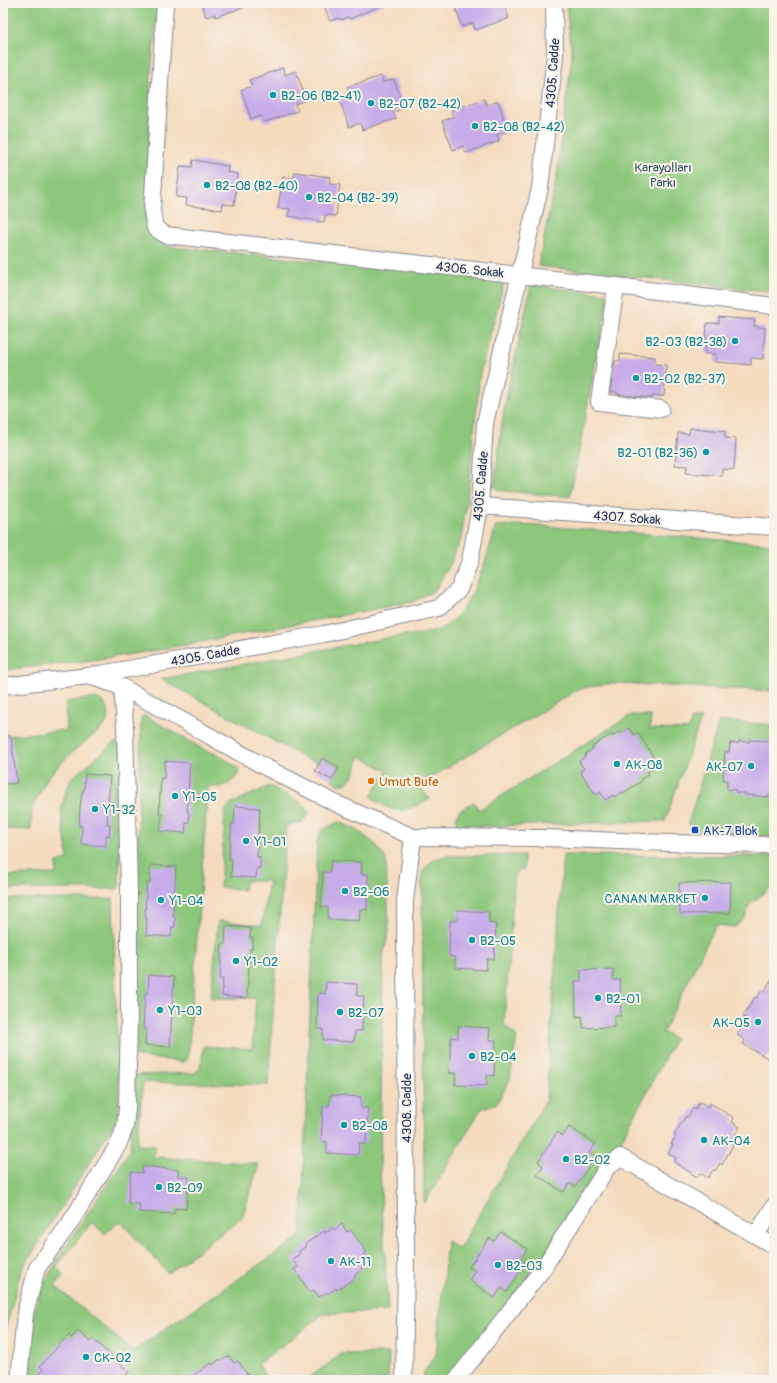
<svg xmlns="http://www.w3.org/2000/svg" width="777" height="1383" font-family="Pangolin,sans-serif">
<rect width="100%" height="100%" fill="#f7f3e8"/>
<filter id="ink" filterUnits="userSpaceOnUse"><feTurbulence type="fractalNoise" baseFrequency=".025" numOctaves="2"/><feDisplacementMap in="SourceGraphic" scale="8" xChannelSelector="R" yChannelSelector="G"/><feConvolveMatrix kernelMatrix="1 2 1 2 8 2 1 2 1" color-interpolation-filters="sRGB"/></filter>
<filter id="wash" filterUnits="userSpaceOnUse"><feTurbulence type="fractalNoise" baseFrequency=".012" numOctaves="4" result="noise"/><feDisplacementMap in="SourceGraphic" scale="16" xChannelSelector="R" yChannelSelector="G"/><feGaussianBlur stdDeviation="0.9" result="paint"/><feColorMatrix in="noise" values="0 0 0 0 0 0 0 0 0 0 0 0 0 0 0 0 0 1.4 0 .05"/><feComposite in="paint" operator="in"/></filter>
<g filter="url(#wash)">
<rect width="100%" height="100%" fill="#f4dbbe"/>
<g fill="#8cc77b" stroke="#547b6c">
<polygon points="3,3 158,3 151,72 146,222 154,239 166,246 499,280 504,283 480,373 467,500 461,539 450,565 435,590 412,602 158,650 92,660 3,670"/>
<polygon points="566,3 774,3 774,292 538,266 556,181 572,56"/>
<polygon points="531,285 606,294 608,298 570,497 505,491 498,490 494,485 504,409"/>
<path d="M 514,525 L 543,526 L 774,544 L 774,691 L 612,683 L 579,689 L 418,785 L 430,799 C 404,812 395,817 371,796 L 387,771 L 360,756 L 354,775 L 345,784 L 337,784 L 332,780 L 339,767 L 322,758 L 320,763 L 305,758 L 161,679 L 404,635 C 414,634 429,634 438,630 C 471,616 487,558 496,526 Z"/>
<polygon points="96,698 103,702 107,709 109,715 106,723 100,730 71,753 48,777 32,807 31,830 3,829 3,736 67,730 66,702"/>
<path d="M 144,715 L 210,753 L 215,753 L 240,769 C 239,777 227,787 218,787 C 215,787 211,786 208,786 L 188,1058 L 185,1062 L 132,1056 L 141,724 L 141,718 Z"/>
<polygon points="631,715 651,716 650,729 688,730 692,719 701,719 665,821 457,827 456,817 459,811 474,802 479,810"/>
<polygon points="719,721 774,725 774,837 703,833 688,824"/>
<polygon points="115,742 121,747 119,887 117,889 3,889 3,876 56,874 57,862 68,859 61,811 66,790 72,778"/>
<polygon points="270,786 306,806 309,813 303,822 286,825 268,1085 143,1082 137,1145 156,1146 155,1152 153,1157 259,1164 242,1218 168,1273 120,1221 105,1234 92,1222 56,1267 64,1275 55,1286 133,1351 301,1236 317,842 321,831 338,822 357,830 375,844 386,859 389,932 383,955 380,1173 388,1311 323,1314 258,1364 268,1380 31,1380 33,1318 40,1289 68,1243 130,1150 133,1075 194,1073 200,1069 204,1046 252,1049 256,998 211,998 218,921 262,925 269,881 245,881 244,890 220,887 225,812 230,804"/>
<path d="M 524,855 L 524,869 L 515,871 L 504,1025 L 517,1036 L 510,1079 L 497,1103 L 481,1109 L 424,1204 L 422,873 C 428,863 433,859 445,856 Z"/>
<polygon points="563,855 774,856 774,885 749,905 745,918 735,927 716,925 663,1032 675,1039 616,1150 538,1267 448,1380 424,1380 424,1372 436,1355 447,1241 459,1249 546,1100"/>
<polygon points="3,899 113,899 119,1116 21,1271 5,1331 7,1380 3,1380"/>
<polygon points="389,1353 388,1380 306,1380 341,1354"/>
</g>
<g id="blocks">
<g fill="#c7ace9">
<polygon points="201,3 249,3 250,5 215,17 215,14 206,17"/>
<polygon points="323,3 387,3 349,19 348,17 340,20 339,18 330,21"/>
<polygon points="454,3 503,3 509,18 475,30 473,23 462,27"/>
<polygon points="283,68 285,75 296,71 306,100 295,104 298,111 277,118 264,122 262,116 251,119 241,90 252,86 249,80"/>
<polygon points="381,76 383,82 394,79 404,108 393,112 396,119 382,123 362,130 360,123 349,127 339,98 349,94 347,87"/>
<polygon points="484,99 487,105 498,101 508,131 497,135 499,141 466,153 463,146 453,150 442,121 453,117 451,110"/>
<polygon points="193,160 228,166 227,172 238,174 234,205 223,204 222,210 186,205 187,198 176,197 180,166 192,167"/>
<polygon points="295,172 330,177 329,184 340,185 336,216 325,215 324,222 288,216 290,209 278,208 283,177 294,179"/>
<polygon points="719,317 755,320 754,326 765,328 763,359 751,358 751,365 729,363 715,362 716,354 705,354 707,323 719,323"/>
<polygon points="620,354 655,357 655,364 666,365 664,396 652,396 652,398 617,394 617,392 610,392 615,361 620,361"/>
<polygon points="690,428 725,431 725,438 736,439 734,470 722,469 722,476 700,474 686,473 687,466 675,465 678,433 689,434"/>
<polygon points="629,728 634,735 638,733 647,747 653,756 650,759 655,767 647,772 649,774 641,779 642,781 623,793 622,792 614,797 613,795 605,800 600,792 596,795 587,782 580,771 584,769 579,761 586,756 585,754 593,749 592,747 611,734 612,736 620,731 621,733"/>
<polygon points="3,736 11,736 17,783 3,784"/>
<polygon points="749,740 772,741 772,743 774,744 774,795 768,795 768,797 745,795 745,793 736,793 736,790 727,789 727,780 723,780 725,752 729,752 730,743 739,743 739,741 749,742"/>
<polygon points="322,758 339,767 332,780 315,771"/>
<polygon points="165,761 190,763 187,811 189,812 189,823 186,823 185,833 160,831 162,814 159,814 160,794 161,778 164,778"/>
<polygon points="85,774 110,776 107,824 110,824 109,836 106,835 106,846 81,844 82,826 79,826 80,807 82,791 84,791"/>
<polygon points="235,806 260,808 257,857 260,857 260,868 257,868 256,878 231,876 232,859 229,859 232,823 234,824"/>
<polygon points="331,861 362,862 361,874 368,874 367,910 360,909 359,921 328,919 328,907 321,907 323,872 330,872"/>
<polygon points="150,865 176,867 173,916 175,916 175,927 172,927 171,937 146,935 147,918 145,918 146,893 147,882 150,883"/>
<polygon points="731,882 730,913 680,914 679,883"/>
<polygon points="458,910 489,912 489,923 496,924 494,959 487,959 486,970 455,968 455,957 449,956 450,921 457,921"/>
<polygon points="226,926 251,928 250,938 253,938 252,949 250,949 247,998 222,996 223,979 220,979 221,959 222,944 225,944"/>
<polygon points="613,969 613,980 620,980 621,1016 614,1016 614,1027 583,1028 582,1016 576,1017 575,981 581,981 581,970"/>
<polygon points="149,975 174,977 170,1047 145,1045 146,1028 143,1028 145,993 148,993"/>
<polygon points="774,976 774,1058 769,1055 767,1058 743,1044 745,1040 737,1035 742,1027 740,1026 745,1018 743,1016 755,997 757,998 762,990 764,992"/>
<polygon points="326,982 357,984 357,996 364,996 362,1031 355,1031 354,1042 323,1040 323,1029 317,1029 318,993 325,994"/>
<polygon points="458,1026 490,1028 489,1040 496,1040 494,1076 487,1075 487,1086 455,1085 456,1073 449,1073 451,1037 458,1038"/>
<polygon points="330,1095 361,1097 361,1108 368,1108 366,1144 359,1143 358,1155 327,1153 327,1142 321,1141 323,1106 329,1106"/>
<polygon points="700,1102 708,1107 710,1103 734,1118 732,1122 740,1127 735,1135 737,1136 732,1144 733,1145 722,1165 720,1163 715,1171 713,1170 708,1178 700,1173 697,1177 674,1162 676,1158 668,1153 673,1145 671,1144 676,1136 674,1135 686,1116 688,1117 693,1108 695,1110"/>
<polygon points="569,1127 596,1144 589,1153 595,1157 575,1187 570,1183 563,1192 537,1175 543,1166 538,1162 557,1132 563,1136"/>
<polygon points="143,1166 178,1170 178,1176 189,1177 186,1209 175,1208 174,1214 139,1212 140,1204 128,1203 131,1172 142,1173"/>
<polygon points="342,1224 347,1232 351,1230 367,1253 363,1255 369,1263 361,1268 362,1270 354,1275 356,1277 337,1290 336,1288 328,1294 327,1292 319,1297 314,1290 310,1292 294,1269 298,1267 292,1259 300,1254 298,1252 306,1246 305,1244 324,1231 325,1233 333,1228 334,1230"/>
<polygon points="501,1232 527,1249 521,1259 526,1262 507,1292 501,1288 495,1298 469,1280 475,1271 469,1267 489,1238 494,1241"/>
<polygon points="78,1331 91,1342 93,1339 129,1372 121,1380 34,1380 43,1369 40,1366 60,1344 69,1335 72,1338"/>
<polygon points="229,1356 234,1363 238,1361 251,1380 187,1380 211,1363 212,1365 220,1359 221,1361"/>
</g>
</g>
</g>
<g filter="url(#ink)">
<use href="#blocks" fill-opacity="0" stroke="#88858e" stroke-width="1"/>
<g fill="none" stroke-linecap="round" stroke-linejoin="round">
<defs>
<g id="minor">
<polyline points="165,3 152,211 155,228 166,235 616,286 774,306"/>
<polyline points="616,286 599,402 661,409"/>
<polyline points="480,506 774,527"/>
<polyline points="89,676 324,634 439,608 459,589 470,561 480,506 485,423 540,188 555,56 554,3"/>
<polyline points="3,686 89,676 122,687 267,768 335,803 413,837 546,838 668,843 774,845"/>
<polyline points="756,1235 774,1206"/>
<polyline points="19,1380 25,1313 37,1268 70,1223 118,1145 125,1127 127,1108 129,1017 129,891 125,725 122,687"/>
<polyline points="404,1380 406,1265 405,900 413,837"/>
<polyline points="456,1380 542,1270 607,1168 620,1157 774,1246"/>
</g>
</defs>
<use href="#minor" stroke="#88858e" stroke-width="18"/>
<use href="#minor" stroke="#fff" stroke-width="16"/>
</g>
</g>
<g fill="#0f9aa8" stroke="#f7f3e8" stroke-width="1.5">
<circle cx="273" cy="95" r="4"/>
<circle cx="371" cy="103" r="4"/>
<circle cx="475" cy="126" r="4"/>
<circle cx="207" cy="185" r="4"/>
<circle cx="309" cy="197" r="4"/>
<circle cx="735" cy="341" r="4"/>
<circle cx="636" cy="378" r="4"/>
<circle cx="706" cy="452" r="4"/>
<circle cx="617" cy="764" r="4"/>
<circle cx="751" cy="766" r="4"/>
<circle cx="175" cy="796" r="4"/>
<circle cx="95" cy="809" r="4"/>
<circle cx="246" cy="841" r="4"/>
<circle cx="345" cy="891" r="4"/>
<circle cx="705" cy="898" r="4"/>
<circle cx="161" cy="900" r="4"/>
<circle cx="472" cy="940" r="4"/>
<circle cx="236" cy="961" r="4"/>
<circle cx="598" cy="998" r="4"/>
<circle cx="160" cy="1010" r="4"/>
<circle cx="340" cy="1012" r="4"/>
<circle cx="758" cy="1022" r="4"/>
<circle cx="472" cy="1056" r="4"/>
<circle cx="344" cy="1125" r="4"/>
<circle cx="704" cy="1140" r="4"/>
<circle cx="566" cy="1159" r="4"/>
<circle cx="159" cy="1187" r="4"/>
<circle cx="331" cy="1261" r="4"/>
<circle cx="498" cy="1265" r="4"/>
<circle cx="86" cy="1357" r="4"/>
</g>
<circle fill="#e8710a" stroke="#f7f3e8" stroke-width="1.5" cx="371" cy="781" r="4"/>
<rect fill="#1a4fb4" stroke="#f7f3e8" stroke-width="1.5" x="691" y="826" width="8" height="8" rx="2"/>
<g text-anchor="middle" stroke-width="4" stroke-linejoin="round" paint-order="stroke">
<g font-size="13" fill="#1b2f5e" stroke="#f7f3e8">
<text transform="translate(552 73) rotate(-86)" y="5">4305. Cadde</text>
<text transform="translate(470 269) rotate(6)" y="5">4306. Sokak</text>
<text transform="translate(480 486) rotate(-85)" y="5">4305. Cadde</text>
<text transform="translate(627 517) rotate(4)" y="5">4307. Sokak</text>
<text transform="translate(205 655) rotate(-10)" y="5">4305. Cadde</text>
<text transform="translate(406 1108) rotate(-90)" y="5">4308. Cadde</text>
</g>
<g font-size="13" fill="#0d838f" stroke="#f7f3e8" text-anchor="start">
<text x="281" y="100">B2-06 (B2-41)</text>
<text x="379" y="108">B2-07 (B2-42)</text>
<text x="483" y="131">B2-08 (B2-42)</text>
<text x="215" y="190">B2-08 (B2-40)</text>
<text x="317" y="202">B2-04 (B2-39)</text>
<text x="727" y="346" text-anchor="end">B2-03 (B2-38)</text>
<text x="644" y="383">B2-02 (B2-37)</text>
<text x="698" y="457" text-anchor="end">B2-01 (B2-36)</text>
<text x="625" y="769">AK-08</text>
<text x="743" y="771" text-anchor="end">AK-07</text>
<text x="183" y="801">Y1-05</text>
<text x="103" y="814">Y1-32</text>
<text x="254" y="846">Y1-01</text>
<text x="353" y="896">B2-06</text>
<text x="697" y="903" text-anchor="end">CANAN MARKET</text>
<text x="169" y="905">Y1-04</text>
<text x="480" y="945">B2-05</text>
<text x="244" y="966">Y1-02</text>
<text x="606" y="1003">B2-01</text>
<text x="168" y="1015">Y1-03</text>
<text x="348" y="1017">B2-07</text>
<text x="750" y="1027" text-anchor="end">AK-05</text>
<text x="480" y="1061">B2-04</text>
<text x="352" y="1130">B2-08</text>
<text x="712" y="1145">AK-04</text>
<text x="574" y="1164">B2-02</text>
<text x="167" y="1192">B2-09</text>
<text x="339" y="1266">AK-11</text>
<text x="506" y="1270">B2-03</text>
<text x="94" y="1362">CK-02</text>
</g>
<g font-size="13" fill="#375565" stroke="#f7f3e8">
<text x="663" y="172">Karayolları<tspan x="663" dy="15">Parkı</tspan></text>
</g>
<g font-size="13" fill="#c56008" stroke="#f7f3e8" text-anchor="start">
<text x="379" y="786">Umut Bufe</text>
</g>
<g font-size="13" fill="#164399" stroke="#f7f3e8" text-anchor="start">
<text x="703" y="835">AK-7 Blok</text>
</g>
</g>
<rect width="777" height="1383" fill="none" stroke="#f7f3e8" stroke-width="16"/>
</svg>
